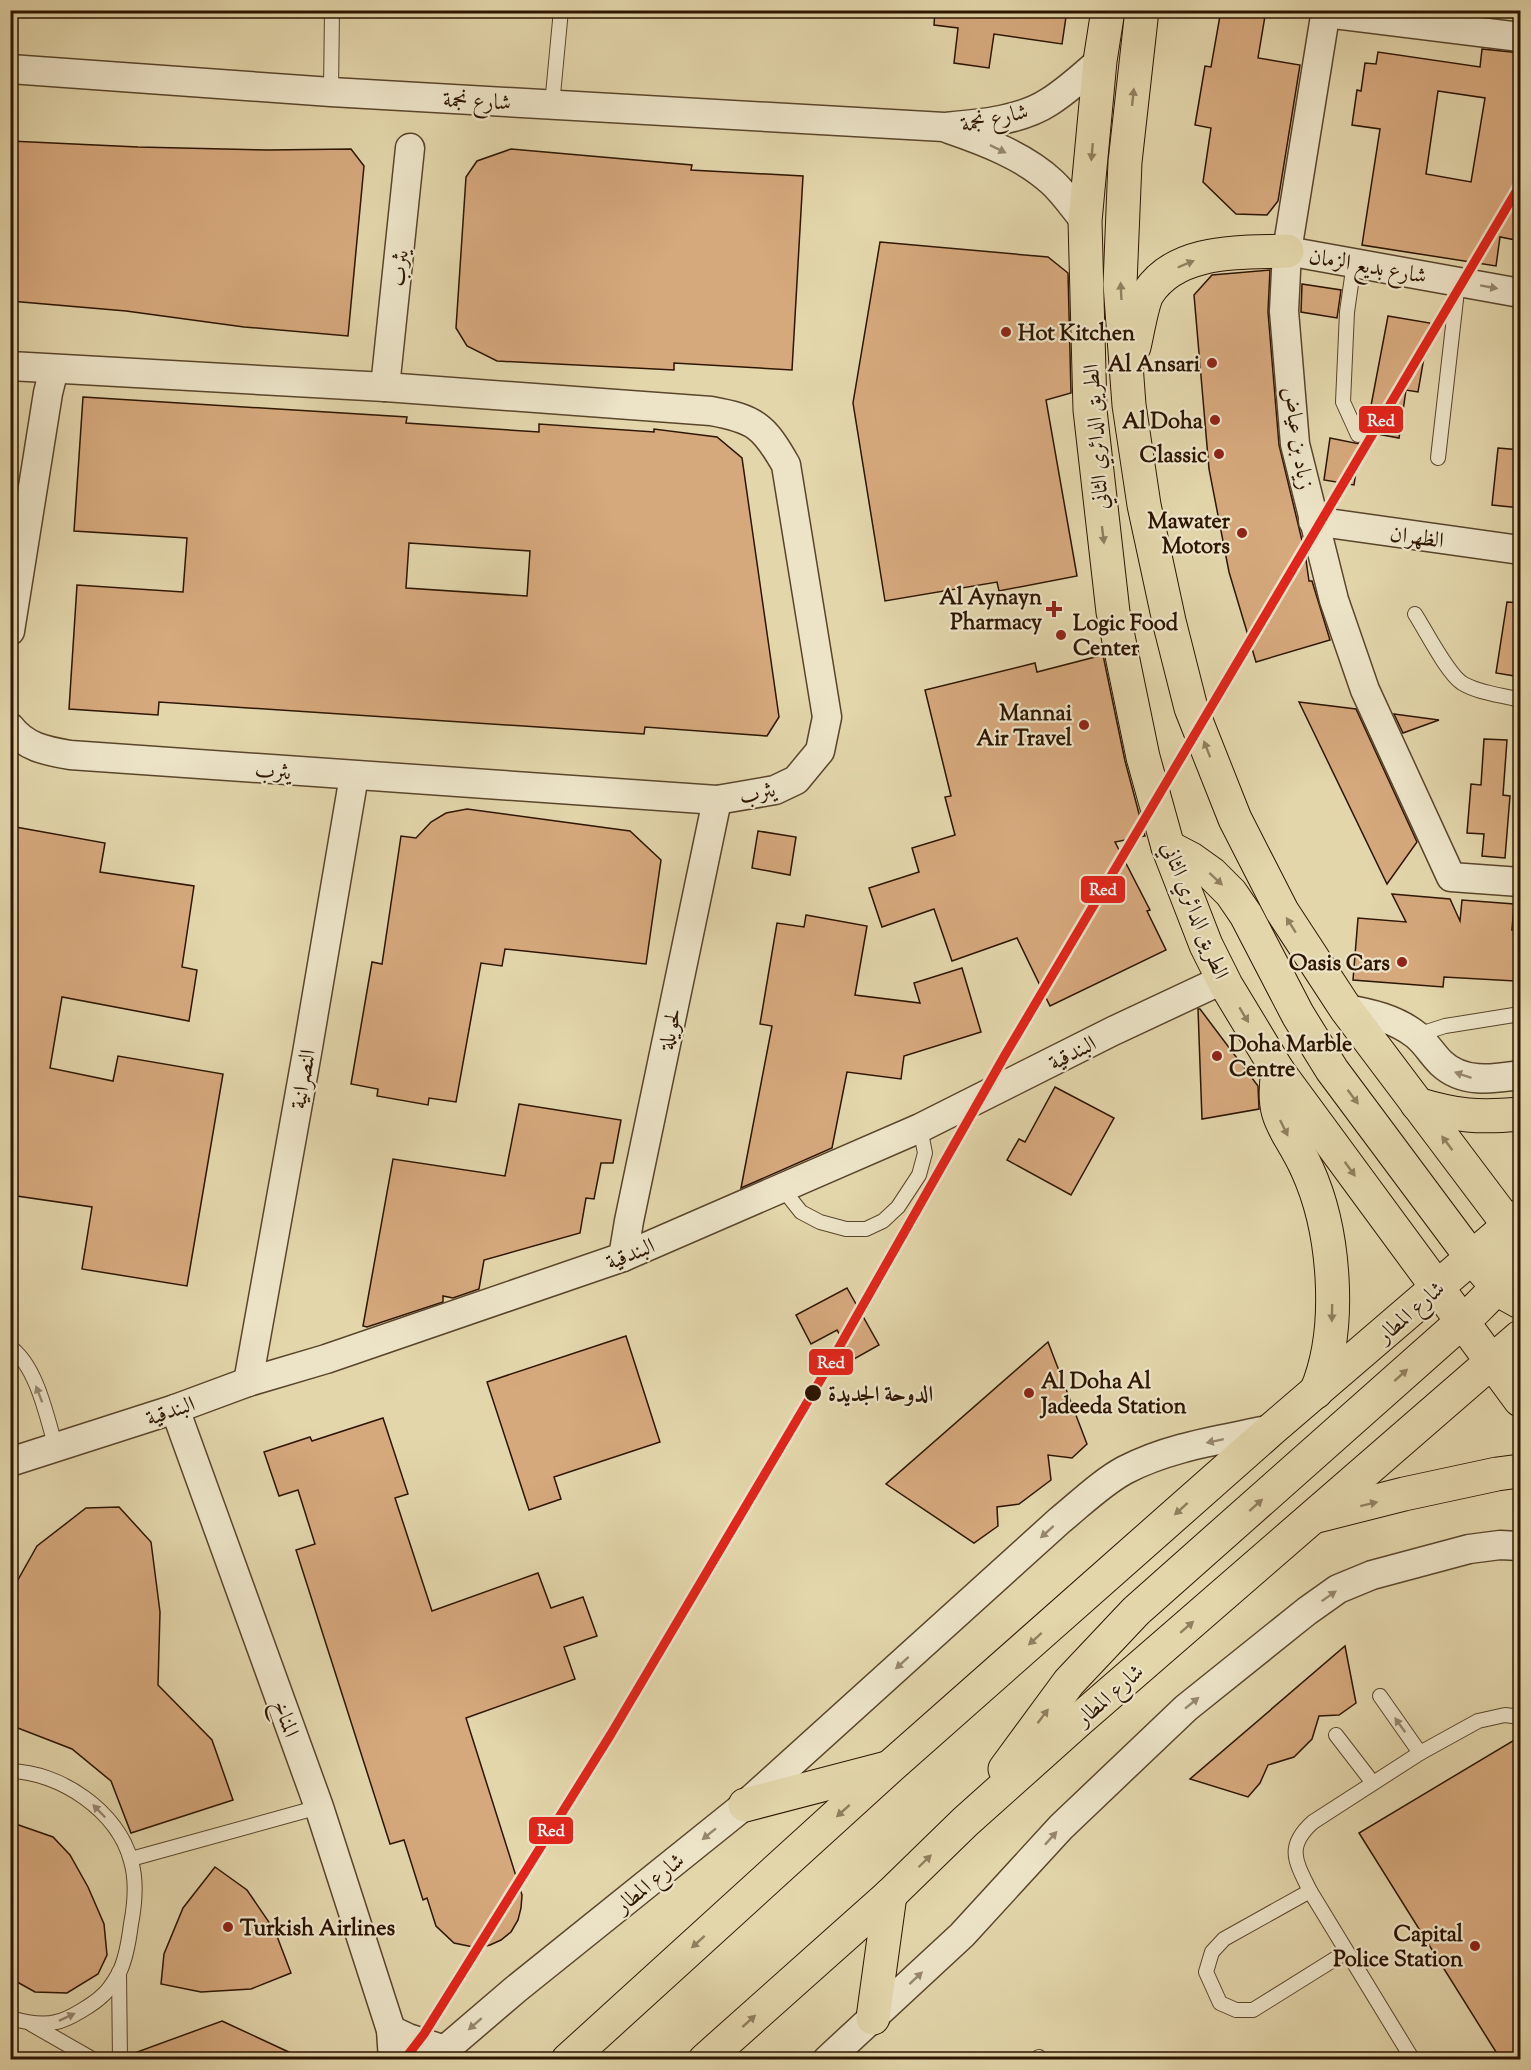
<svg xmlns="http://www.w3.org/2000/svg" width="1531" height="2070" font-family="'Sorts Mill Goudy',Amiri,serif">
<rect width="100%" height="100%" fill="#e3d6ab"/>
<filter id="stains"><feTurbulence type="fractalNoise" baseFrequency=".00333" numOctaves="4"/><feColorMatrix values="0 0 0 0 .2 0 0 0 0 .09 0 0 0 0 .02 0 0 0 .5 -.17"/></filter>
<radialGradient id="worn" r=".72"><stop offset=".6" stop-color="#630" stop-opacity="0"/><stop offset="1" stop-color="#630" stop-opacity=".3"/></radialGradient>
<g fill="#d6a97d" stroke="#2d1500" stroke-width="1.5" fill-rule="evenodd">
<polygon points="935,10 1067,10 1062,44 994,34 989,68 954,63 958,28 934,25"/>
<polygon points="1221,10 1266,10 1258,58 1300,65 1278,201 1267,215 1236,214 1203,182 1211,128 1195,125 1205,66 1211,67"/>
<path d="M 1482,49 L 1521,53 L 1521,241 L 1500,237 L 1496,266 L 1362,245 L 1380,129 L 1352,125 L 1357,90 L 1361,91 L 1365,63 L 1376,64 L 1378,52 L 1480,67 ZM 1438,91 L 1485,98 L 1471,182 L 1426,174 Z"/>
<polygon points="10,141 138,147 269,150 351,149 364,166 348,336 244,327 126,311 10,301"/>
<polygon points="511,149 692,165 691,170 803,176 792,370 674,363 674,370 497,361 467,346 456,328 466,177 477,161"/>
<polygon points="880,242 1048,257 1068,273 1071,393 1046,400 1077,576 999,591 997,582 885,601 853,403"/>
<polygon points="1270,270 1268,312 1279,445 1305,553 1309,581 1312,581 1330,640 1256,662 1229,572 1209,469 1194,295 1212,275"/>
<polygon points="1302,284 1341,290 1337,318 1301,312"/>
<polygon points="1388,316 1430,323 1418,392 1406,390 1399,438 1366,432"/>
<path d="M 83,397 L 407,417 L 406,423 L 539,432 L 539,424 L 654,432 L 654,429 L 717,437 L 742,458 L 779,717 L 767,736 L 645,727 L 644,734 L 159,702 L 158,715 L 69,709 L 77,585 L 183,592 L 187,538 L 74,531 ZM 409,543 L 530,551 L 527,596 L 406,588 Z"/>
<polygon points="1330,438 1360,444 1354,485 1324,480"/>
<polygon points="1498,448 1521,450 1521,508 1492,505"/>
<polygon points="1507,602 1521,603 1521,677 1496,673"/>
<polygon points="1103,655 1125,761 1145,836 1115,842 1150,910 1147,911 1166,950 1050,1006 1017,938 952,961 934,909 882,927 869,888 919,872 912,848 955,835 945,797 951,796 925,690 1035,663 1037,672"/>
<polygon points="1299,702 1356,709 1417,842 1387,884"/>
<polygon points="1394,714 1439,720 1403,733"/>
<polygon points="1484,739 1507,740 1503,795 1510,796 1505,858 1482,856 1484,834 1467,833 1471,784 1481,785"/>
<polygon points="467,809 630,831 661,860 646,964 505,949 502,966 481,963 456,1102 429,1098 428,1105 377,1096 378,1089 351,1084 372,962 382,964 401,836 416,838 431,822 446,813"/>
<polygon points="10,826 105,843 100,872 194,886 182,967 197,970 189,1021 62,997 50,1068 113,1081 118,1056 223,1074 187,1286 82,1269 92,1207 10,1195"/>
<polygon points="758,831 796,837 790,875 752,868"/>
<polygon points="1392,894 1450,899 1460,921 1462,900 1514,904 1512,930 1518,930 1515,981 1444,977 1443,987 1353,980 1358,918 1406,922"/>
<polygon points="806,915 867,926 855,995 920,1003 914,983 962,968 981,1032 904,1056 901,1079 847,1072 832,1148 741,1188 772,1026 760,1024 777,923 804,927"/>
<polygon points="1198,1009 1200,1009 1258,1086 1259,1109 1202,1119"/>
<polygon points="1055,1087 1114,1118 1071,1195 1007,1160 1019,1139 1025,1142"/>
<polygon points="519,1104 621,1120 613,1163 601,1163 594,1199 586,1198 580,1233 484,1260 479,1289 453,1298 443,1296 443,1302 367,1327 363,1326 393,1159 505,1176"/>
<polygon points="847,1288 879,1345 854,1359 837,1330 811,1344 796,1315"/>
<polygon points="626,1336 660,1442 554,1477 561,1499 529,1510 487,1382"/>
<polygon points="1048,1342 1087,1444 1072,1458 1048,1455 1051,1480 1019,1504 997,1507 998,1526 974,1543 886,1484"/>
<polygon points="383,1418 408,1494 395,1498 432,1611 538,1573 551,1608 583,1597 597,1636 564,1647 575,1679 466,1718 522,1895 521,1908 518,1920 511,1932 501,1940 490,1945 478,1948 454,1943 436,1926 427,1898 423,1900 404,1840 390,1844 296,1550 315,1544 298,1490 279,1496 264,1452 310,1437 312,1441"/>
<polygon points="119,1507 151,1542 160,1612 158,1685 212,1740 233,1800 131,1833 111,1781 72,1749 10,1725 10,1594 37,1546 86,1508"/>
<polygon points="1345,1646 1356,1703 1339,1715 1319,1716 1312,1739 1294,1757 1268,1765 1260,1783 1248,1797 1190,1779"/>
<polygon points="1521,1736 1521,2060 1501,2060 1359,1833"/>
<polygon points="10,1822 53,1837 70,1855 88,1887 104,1924 107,1955 98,1974 67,1993 35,1992 10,1978"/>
<polygon points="215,1867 247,1890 275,1931 291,1973 251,1989 201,1992 161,1984 164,1954 183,1908"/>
<polygon points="222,2021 306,2060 129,2060 129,2055"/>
</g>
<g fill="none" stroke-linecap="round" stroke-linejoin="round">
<defs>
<g id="lane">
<polyline points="331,92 332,10"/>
<polyline points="552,105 561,10"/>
<polyline points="1354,263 1347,312 1343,402 1358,435"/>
<polyline points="1438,458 1458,282"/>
<path d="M 1415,614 C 1426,631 1447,673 1462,683 C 1478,693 1502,695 1520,700"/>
<polyline points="1417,1035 1445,1026 1520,1014"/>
<polyline points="782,1188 801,1212 820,1222 846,1229 866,1229 883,1221 898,1207 919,1175 925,1153 920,1128"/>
<path d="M 10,1347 C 37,1366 47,1418 56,1448"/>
<polyline points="1380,1696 1420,1753"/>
<polyline points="1336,1735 1373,1783"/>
<path d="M 10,1771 C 60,1772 118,1811 131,1861 C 137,1881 135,1903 131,1924 C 129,1940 126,1959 119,1973 C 115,1980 109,1990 103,1995 C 94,2004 68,2020 56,2022 C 41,2026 24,2022 10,2018"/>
<polyline points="131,1859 319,1807"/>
<path d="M 1310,1891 C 1296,1862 1285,1847 1313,1822 L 1420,1753 L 1478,1721 L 1505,1715 L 1520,1717"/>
<polyline points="1346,1952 1253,2010 1236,2010 1220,2003 1206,1972 1212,1952 1224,1939 1310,1891 1413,2060"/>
<polyline points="119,1972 120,2060"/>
<polyline points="31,2024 94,2060"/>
<polyline points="1035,2060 1039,2057"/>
</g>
<g id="street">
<polyline points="1326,10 1287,251 1284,311 1295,444 1334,600 1365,690 1451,877 1520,882"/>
<polyline points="1326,13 1520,37"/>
<path d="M 10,69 L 331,92 L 944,127 C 978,124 1020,121 1049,102 C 1068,90 1084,75 1100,61"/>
<path d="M 949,129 C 984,141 1024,156 1052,182 C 1064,193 1074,208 1085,221"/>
<polyline points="1287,251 1520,293"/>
<path d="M 10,366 L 385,387 L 711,411 C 755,419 764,426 786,465 L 827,717 L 820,751 L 796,780 L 775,790 L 717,800 L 70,755 C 46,751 25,747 10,727"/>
<polyline points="385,387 410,148"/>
<polyline points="1313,521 1520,550"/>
<polyline points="10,631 48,393 54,369"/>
<path d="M 1346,1009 C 1370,1013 1396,1019 1416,1035 C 1425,1042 1432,1054 1441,1063 C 1463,1084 1493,1079 1520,1075"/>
<polyline points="623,1257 629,1221 717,800"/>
<polyline points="248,1382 307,1053 354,776"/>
<polyline points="175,1409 319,1807 391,2030 393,2060"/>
<polyline points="10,1462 175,1409 248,1382 326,1359 623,1257 920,1128 1113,1031 1224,979"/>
<polyline points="391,2030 408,2038 445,2050"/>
<path d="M 433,2060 L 516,1989 L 745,1805 L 1059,1521 C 1080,1504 1101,1483 1125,1470 C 1171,1446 1222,1440 1272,1429"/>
<polyline points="827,2060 962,1935 1061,1827 1186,1708 1307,1611 1338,1589 1372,1575 1469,1549 1500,1545 1520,1546"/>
</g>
<g id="primary">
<polyline points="1108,10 1100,61 1085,221 1090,410 1113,612 1143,757 1168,847 1206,945 1226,985 1278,1071 1520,1400"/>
<polyline points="1142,10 1125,162 1120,284 1129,405 1144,505 1169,621 1191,708 1235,819 1282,911 1346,1009 1520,1240"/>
<path d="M 1134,347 C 1137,335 1142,303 1148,293 C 1177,248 1241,253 1287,251"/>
<polyline points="1168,847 1191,859 1212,874 1231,893 1246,915 1298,1015 1332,1070 1472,1258 1502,1292 1520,1302"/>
<path d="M 1278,1071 C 1270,1122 1288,1127 1307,1169 C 1335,1230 1343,1329 1316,1392"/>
<path d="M 1417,1104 C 1457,1116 1478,1118 1520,1114"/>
<polyline points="1317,1516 1404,1494 1497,1474 1520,1471"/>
<path d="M 1005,1769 L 1069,1682 L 1136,1611 L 1474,1311 C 1499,1286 1524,1264 1509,1226"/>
<polyline points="745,1805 887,1768"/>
<polyline points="873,2018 890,1895"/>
<polyline points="568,2060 891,1766 1272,1429 1520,1216"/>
<polyline points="705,2060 890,1895 965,1822 1079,1720 1520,1337"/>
</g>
</defs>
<use href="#lane" stroke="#5a452b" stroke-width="16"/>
<use href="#street" stroke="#5a452b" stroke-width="31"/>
<use href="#primary" stroke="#2d1500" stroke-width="35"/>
<use href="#lane" stroke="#ede4c8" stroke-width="14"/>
<use href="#street" stroke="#ede4c8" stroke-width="28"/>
<use href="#primary" stroke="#e3d6ab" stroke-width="33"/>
<defs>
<polyline id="metro-1" points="404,2060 424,2034 611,1734 821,1379 1005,1055 1520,185"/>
</defs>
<use href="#metro-1" stroke="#ede4c8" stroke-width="14"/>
<use href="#metro-1" stroke="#e2251c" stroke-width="9"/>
</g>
<defs><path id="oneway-solid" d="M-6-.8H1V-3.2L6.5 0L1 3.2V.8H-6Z" transform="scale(1.5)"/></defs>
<g fill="#917f5e">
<use href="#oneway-solid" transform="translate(1133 97) rotate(-84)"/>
<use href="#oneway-solid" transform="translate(1092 152) rotate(95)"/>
<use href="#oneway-solid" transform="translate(1186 264) rotate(-23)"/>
<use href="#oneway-solid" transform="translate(1121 291) rotate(-93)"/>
<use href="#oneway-solid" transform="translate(1103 535) rotate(83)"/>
<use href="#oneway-solid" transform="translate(1207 749) rotate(-111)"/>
<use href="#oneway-solid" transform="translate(1216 879) rotate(43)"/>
<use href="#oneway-solid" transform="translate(1291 925) rotate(-122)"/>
<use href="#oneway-solid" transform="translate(1244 1015) rotate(59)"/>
<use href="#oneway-solid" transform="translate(1353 1097) rotate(53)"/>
<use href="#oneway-solid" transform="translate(1284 1128) rotate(64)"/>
<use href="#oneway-solid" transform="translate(1447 1143) rotate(-127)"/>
<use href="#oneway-solid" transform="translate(1350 1169) rotate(54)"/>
<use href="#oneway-solid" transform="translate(1332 1313) rotate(91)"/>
<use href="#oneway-solid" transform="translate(1401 1375) rotate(-42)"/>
<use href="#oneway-solid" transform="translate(1369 1504) rotate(-14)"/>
<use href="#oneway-solid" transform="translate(1256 1505) rotate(-42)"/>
<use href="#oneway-solid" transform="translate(1181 1509) rotate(138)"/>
<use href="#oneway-solid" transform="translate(1187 1627) rotate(-41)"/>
<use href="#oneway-solid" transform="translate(1035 1639) rotate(138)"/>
<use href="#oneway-solid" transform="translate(1043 1716) rotate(-53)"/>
<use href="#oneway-solid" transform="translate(843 1811) rotate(138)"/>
<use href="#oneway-solid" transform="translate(925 1861) rotate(-44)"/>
<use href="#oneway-solid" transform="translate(698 1942) rotate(138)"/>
<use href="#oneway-solid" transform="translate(749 2021) rotate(-42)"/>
</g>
<g fill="#97876e">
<use href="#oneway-solid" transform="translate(998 149) rotate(26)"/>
<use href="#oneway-solid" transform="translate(1489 287) rotate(10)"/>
<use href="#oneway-solid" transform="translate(1463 1075) rotate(-161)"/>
<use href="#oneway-solid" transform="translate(39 1394) rotate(-111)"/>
<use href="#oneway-solid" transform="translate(1215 1441) rotate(168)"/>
<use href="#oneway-solid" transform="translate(1047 1532) rotate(138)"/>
<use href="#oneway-solid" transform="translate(1329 1596) rotate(-35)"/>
<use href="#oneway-solid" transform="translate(902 1663) rotate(138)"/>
<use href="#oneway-solid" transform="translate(1192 1703) rotate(-39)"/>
<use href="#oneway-solid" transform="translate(1400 1725) rotate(-126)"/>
<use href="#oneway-solid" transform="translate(99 1811) rotate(-134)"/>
<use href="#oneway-solid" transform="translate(709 1834) rotate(141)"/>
<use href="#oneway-solid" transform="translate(1051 1838) rotate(-48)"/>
<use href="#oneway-solid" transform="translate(916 1978) rotate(-43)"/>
<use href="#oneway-solid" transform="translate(67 2017) rotate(-25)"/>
<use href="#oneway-solid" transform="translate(475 2024) rotate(139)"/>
</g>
<g fill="#8f2418" stroke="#ede4c8" stroke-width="2">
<circle cx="1006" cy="332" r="6"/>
<circle cx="1212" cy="363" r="6"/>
<circle cx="1215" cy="420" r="6"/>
<circle cx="1219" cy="454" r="6"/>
<circle cx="1242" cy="533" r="6"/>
<path d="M1051 600h6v6h6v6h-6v6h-6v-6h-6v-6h6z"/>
<circle cx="1061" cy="635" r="6"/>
<circle cx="1084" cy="725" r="6"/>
<circle cx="1402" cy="962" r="6"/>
<circle cx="1217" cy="1056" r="6"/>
<circle cx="1029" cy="1393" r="6"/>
<circle cx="228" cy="1927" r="6"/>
<circle cx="1475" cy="1946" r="6"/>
</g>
<circle fill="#2d1500" stroke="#ede4c8" stroke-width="2" cx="813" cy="1393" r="9"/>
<g text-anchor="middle" stroke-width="4.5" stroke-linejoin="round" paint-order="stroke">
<g font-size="22" fill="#2d1500" stroke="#ede4c8">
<text transform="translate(477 100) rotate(3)" y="8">شارع نجمة</text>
<text transform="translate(994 117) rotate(-12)" y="8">شارع نجمة</text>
<text transform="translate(1368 265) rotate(10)" y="8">شارع بديع الزمان</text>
<text transform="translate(398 268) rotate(-84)" y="8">يثرب</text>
<text transform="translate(1095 437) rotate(-94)" y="8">الطريق الدائري الثاني</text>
<text transform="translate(1299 438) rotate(81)" y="8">زياد بن عياض</text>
<text transform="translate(1417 536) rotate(8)" y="8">الظهران</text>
<text transform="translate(273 770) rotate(4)" y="8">يثرب</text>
<text transform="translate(757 792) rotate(-13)" y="8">يثرب</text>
<text transform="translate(1196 910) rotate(68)" y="8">الطريق الدائري الثاني</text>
<text transform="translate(669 1029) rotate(-78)" y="8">لحويلة</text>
<text transform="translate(1072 1052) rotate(-27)" y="8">البندقية</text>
<text transform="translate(302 1079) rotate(-80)" y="8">النصرانية</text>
<text transform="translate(630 1253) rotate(-22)" y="8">البندقية</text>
<text transform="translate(1410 1311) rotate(-41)" y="8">شارع المطار</text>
<text transform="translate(170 1410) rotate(-19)" y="8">البندقية</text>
<text transform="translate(1109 1694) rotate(-41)" y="8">شارع المطار</text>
<text transform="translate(287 1718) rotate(70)" y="8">المناخ</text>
<text transform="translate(649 1882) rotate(-39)" y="8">شارع المطار</text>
</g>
<g font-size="22" font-weight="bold" fill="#2d1500" stroke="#ede4c8" text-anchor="end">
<text x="1018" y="340" text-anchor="start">Hot Kitchen</text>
<text x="1200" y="371">Al Ansari</text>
<text x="1203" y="428">Al Doha</text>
<text x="1207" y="462">Classic</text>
<text x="1230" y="528">Mawater<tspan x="1230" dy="25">Motors</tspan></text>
<text x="1042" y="604">Al Aynayn<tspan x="1042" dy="25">Pharmacy</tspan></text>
<text x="1073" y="630" text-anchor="start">Logic Food<tspan x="1073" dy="25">Center</tspan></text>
<text x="1072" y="720">Mannai<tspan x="1072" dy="25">Air Travel</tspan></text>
<text x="1390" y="970">Oasis Cars</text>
<text x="1229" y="1051" text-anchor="start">Doha Marble<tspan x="1229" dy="25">Centre</tspan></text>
<text x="1041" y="1388" text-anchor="start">Al Doha Al<tspan x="1041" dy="25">Jadeeda Station</tspan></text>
<text x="240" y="1935" text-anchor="start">Turkish Airlines</text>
<text x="1463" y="1941">Capital<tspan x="1463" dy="25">Police Station</tspan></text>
</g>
<g font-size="22" font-weight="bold" fill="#2d1500" stroke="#ede4c8" text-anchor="start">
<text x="828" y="1401">الدوحة الجديدة</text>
</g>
</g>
<g stroke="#ede4c8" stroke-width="2">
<rect x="1358" y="405" width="46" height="29" rx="6" fill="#e2251c"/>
<rect x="1080" y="875" width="46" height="29" rx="6" fill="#e2251c"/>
<rect x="808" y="1348" width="46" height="28" rx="6" fill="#e2251c"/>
<rect x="528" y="1816" width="46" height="29" rx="6" fill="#e2251c"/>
</g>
<g font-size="16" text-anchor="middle" font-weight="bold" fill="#fff">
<text x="1381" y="426">Red</text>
<text x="1103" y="895">Red</text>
<text x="831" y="1368">Red</text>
<text x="551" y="1836">Red</text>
</g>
<rect width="1531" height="2070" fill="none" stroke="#e3d6ab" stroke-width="36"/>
<rect x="12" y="12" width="1507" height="2046" fill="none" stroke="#2d1500" stroke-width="3"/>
<rect x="18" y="18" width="1495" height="2034" fill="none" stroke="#2d1500" stroke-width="1.5"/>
<rect width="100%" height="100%" filter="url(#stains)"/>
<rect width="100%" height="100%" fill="url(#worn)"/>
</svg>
